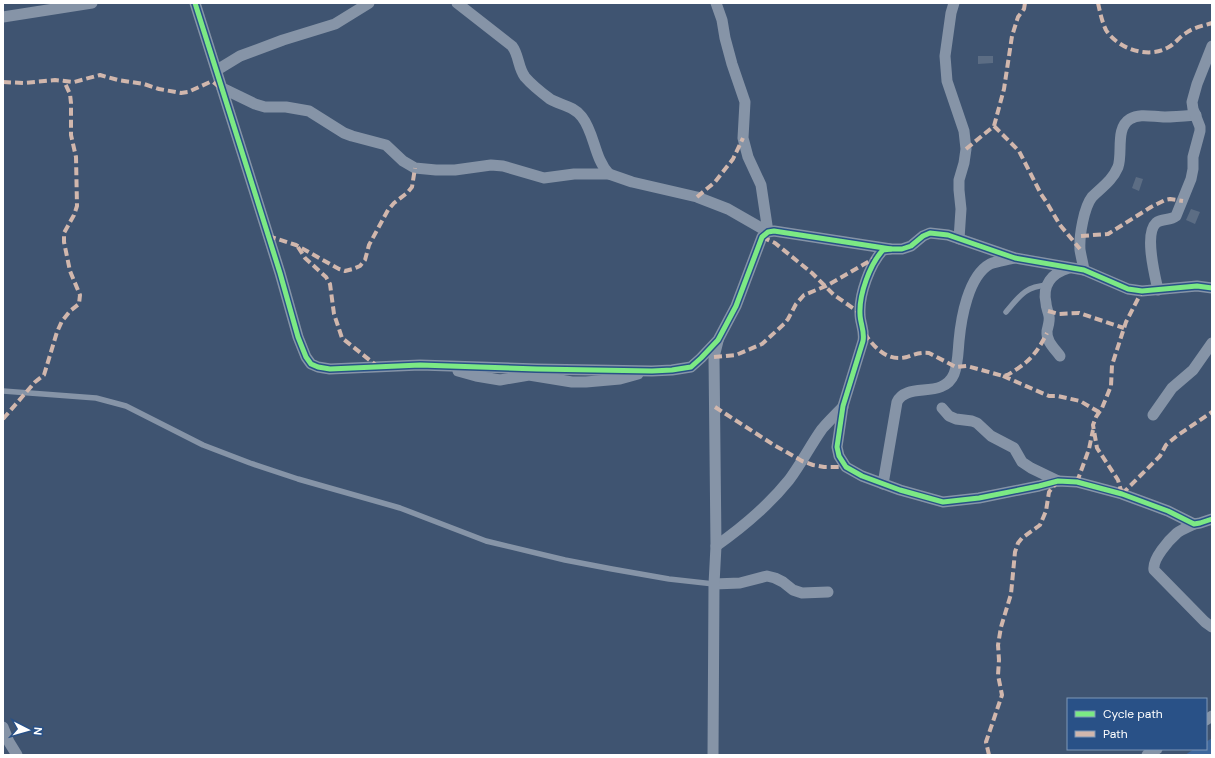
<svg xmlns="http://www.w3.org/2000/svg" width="1215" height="758" font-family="'DM Sans',sans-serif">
<rect width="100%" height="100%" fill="#3f5471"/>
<polygon fill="#3e679d" points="1212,738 1212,755 1185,755 1194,749 1206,749 1206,742"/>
<g fill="#5c6d84">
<polygon points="978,56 993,56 993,63 978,64"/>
<polygon points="1136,177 1143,179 1139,191 1132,188"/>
<polygon points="1191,209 1200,212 1195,224 1186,220"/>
</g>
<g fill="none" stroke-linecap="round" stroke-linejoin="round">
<g stroke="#8694a7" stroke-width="5.5">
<path d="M 1006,312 C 1020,296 1024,287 1047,285"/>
<polyline points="3,391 96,398 126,406 203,445 250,463 298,479 400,508 486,541 565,560 612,569 669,579 714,584"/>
</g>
<g stroke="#8694a7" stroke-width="11">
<polyline points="195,3 248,171 280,273 298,337 306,357 311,364 318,367 330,369 420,365 537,369 652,371 672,370 691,367 701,358 718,340 736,306 762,237 768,232 774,231 891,249 902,249 911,246 923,236 930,233 948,235 1015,258 1084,270 1128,289 1142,291 1197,286 1212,288"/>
<path d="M 457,3 L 512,46 C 519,55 518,68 525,77 C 531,84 542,93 550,99 C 560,105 574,106 582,117 C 595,134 594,158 609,174"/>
<polyline points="716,3 722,20 725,38 732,64 745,102 743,138 748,157 761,185 768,232"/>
<polyline points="954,3 951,13 945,56 947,81 964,131 966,149 964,163 959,180 959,190 961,209 959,239"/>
<polyline points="3,17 92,3"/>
<polyline points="217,70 240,56 283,40 335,24 369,3"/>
<polyline points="222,88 255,104 265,107 286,107 309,111 344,133 352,136 386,145 403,161 415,168 436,170 455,170 491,165 503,166 544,178 574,174 609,174 632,182 697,197 728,209 768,232"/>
<path d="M 890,249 L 883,250 C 870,264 859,294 860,314 C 860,323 865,331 863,341 L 843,406 L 837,447 L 839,456 L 846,467 L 862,476 L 900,490 L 943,502 L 979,498 L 1039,486 L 1058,481 L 1077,482 L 1122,494 L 1168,511 L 1194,524 L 1200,523 L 1212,519"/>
<path d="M 1084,270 C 1083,264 1081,256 1080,250 C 1079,236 1084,207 1092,197 C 1102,187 1112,181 1118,167 C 1123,153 1115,128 1130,119 C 1140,113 1153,117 1165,117 C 1175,117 1185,116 1196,115"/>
<path d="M 1158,290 C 1155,276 1144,234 1156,223 C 1162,218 1170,221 1176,216 L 1191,179 L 1193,169 L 1193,157 L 1200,131 L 1200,127 L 1193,109 L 1192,102 L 1197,84 L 1212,46"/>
<path d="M 1060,356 C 1054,348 1046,341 1047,331 C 1048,326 1050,321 1049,316 C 1048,311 1046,307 1046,303 C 1042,285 1052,273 1069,268"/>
<polyline points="458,371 476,376 500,380 529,375 572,382 586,382 620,379 638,374"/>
<polyline points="942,408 949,416 956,419 972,421 977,423 991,436 1014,448 1022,462 1031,468 1058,481"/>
<polyline points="1153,415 1172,388 1193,370 1212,343"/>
<path d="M 883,484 L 897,402 C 907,381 943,400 954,374 C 958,364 958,352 959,341 C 961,319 968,276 990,264 C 997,261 1007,260 1014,258"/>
<path d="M 1194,524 C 1189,527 1182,529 1177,533 C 1169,540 1152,559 1154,570 L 1205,622 L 1212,627"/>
<path d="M 716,546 C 743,527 768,506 789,480 C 801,464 810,446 822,429 C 829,421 836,414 843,407"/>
<polyline points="714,584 740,583 767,576 775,578 783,582 793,590 802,593 828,592"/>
<polyline points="1206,720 1212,716"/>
<polyline points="3,727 9,742 17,755"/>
<polyline points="713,755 714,584 716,546 714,357 718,341"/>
<polyline points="1147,755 1157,749"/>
</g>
<g stroke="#d1b7ad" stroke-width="4" stroke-dasharray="8 4" stroke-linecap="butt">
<path d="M 1098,3 C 1100,12 1102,22 1106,30 C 1117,48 1147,59 1167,48 C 1174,45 1179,37 1186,33 C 1194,27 1203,26 1212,23"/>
<polyline points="3,82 24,83 55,80 74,82 100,75 118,80 144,84 159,89 181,93 188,92 210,82 213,82 221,88"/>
<polyline points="994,126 1019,151 1041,194 1047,203 1060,225 1080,249"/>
<polyline points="966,149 994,126 1004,89 1012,36 1018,17 1024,9 1025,3"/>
<polyline points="697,197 715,182 733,159 743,138"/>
<polyline points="268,236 296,245 339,269 345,271 353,269 360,266 365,260 369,245 388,210 394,203 407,193 412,187 415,168"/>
<polyline points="1081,236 1108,234 1151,207 1165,200 1170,199 1183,201"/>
<polyline points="762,237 775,243 812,273 834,295 860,313"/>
<polyline points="298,247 305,258 326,277 330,284 334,314 342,338 377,366"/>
<polyline points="1048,311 1059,314 1079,313 1124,328"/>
<path d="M 864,333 C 875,348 887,362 907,357 C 915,354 921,352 929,353 L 956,367 L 967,366 L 1003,376 C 1009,375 1012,372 1017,369 C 1032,359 1039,349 1047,333"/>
<polyline points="714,357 736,355 762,344 784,324 788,319 796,304 804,295 826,286 875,258"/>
<polyline points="1003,376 1049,396 1058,396 1080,401 1099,412"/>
<polyline points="715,407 774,445 802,461 813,465 824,467 846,467"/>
<polyline points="3,419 35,382 44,375 57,332 62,321 70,311 79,304 80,295 70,271 64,242 64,233 74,215 77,206 76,157 71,135 71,103 70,94 64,81"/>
<polyline points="1077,482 1089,449 1093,430"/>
<polyline points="1122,494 1118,480 1097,448 1093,425 1096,417 1102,408 1111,386 1112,365 1126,322 1142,291"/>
<polyline points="1122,494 1160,456 1166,445 1178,435 1212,412"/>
<polyline points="989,755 986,742 1002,695 998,675 999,660 998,645 1001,627 1011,594 1015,552 1018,543 1022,538 1040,525 1046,511 1049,492 1057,482"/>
</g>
<defs>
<g id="cycleway">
<polyline points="195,3 248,171 280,273 298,337 306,357 311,364 318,367 330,369 420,365 537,369 652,371 672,370 691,367 701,358 718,340 736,306 762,237 768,232 774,231 891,249 902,249 911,246 923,236 930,233 948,235 1015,258 1084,270 1128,289 1142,291 1197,286 1212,288"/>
<path d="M 891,249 L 883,250 C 870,264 859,294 860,314 C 860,323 865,331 863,341 L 843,406 L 837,447 L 839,456 L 846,467 L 862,476 L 900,490 L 943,502 L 979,498 L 1039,486 L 1058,481 L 1077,482 L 1122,494 L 1168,511 L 1194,524 L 1200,523 L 1212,519"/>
</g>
</defs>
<use href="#cycleway" stroke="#295187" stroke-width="8"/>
<use href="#cycleway" stroke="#7ce984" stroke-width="5"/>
</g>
<rect width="1215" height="758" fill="none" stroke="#ffffff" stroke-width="8"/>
<rect x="1067" y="698" width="140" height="52" fill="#295187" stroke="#7f97b7"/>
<rect x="1075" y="711" width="20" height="6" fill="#7ce984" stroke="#7f97b7"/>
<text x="1103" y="718" font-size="12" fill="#ffffff">Cycle path</text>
<rect x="1075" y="731" width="20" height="6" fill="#d1b7ad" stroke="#7f97b7"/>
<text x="1103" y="738" font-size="12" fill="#ffffff">Path</text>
<g transform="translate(28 730) rotate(96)" stroke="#295187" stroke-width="3" paint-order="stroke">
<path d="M0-3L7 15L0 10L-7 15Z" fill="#ffffff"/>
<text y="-6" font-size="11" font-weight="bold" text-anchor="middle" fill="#ffffff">N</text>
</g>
</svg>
